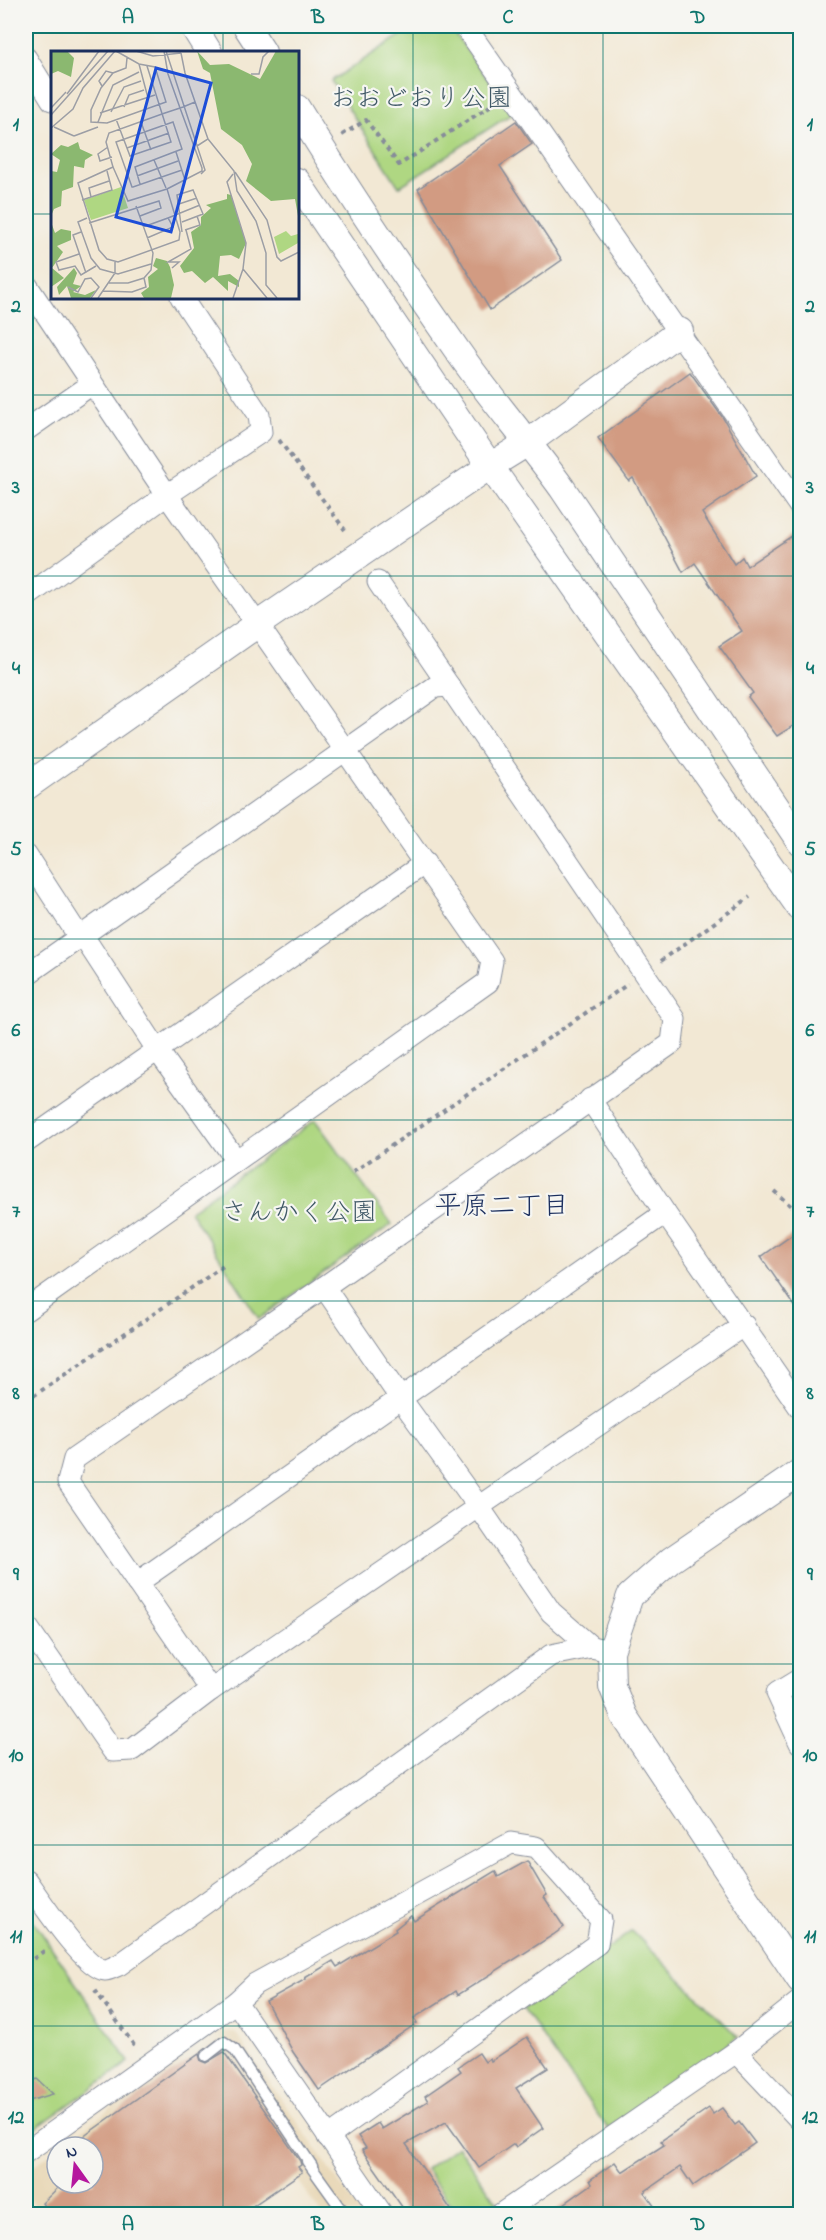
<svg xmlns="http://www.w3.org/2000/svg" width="826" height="2240" font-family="'Indie Flower','Klee One',sans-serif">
<rect width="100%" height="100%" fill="#f6f6f2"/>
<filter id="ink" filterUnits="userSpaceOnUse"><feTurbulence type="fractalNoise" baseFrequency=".0167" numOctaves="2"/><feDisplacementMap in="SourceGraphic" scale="12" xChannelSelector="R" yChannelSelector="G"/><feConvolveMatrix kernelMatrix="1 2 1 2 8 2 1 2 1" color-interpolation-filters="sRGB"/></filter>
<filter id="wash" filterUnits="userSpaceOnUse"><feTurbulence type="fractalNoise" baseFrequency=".008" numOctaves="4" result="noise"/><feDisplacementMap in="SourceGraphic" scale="24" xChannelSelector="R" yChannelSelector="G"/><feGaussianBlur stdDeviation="1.35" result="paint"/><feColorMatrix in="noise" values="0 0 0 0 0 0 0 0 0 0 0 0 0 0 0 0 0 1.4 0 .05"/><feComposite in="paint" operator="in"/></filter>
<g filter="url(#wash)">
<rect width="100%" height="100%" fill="#f2e8d4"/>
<polygon fill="#e9d9ba" points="215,2031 235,2032 361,2214 322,2214 297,2179 246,2214 40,2214 26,2194 26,2172 57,2149 57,2183 93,2183 93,2147 59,2147"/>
<g fill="#afd782" stroke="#658370" stroke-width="1.5">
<polygon points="415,26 449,26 513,113 399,187 331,81"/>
<polygon points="315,1120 392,1224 259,1319 190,1211"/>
<polygon points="26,1910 129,2062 26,2135"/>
<polygon points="632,1931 738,2037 608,2129 523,2009"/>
<polygon points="457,2146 499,2205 485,2214 457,2214 426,2169"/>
</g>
<g id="blocks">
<g fill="#d29b82">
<polygon points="516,121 532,144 500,166 562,260 490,310 418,189"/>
<polygon points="690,372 723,418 756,476 702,513 734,564 742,557 747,566 801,530 801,721 777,736 748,697 753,693 719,646 742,631 695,563 683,572 633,478 629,481 598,438"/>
<polygon points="801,1229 801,1315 761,1257"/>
<polygon points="527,1861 547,1895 544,1897 564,1927 553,1935 458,1995 456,1991 414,2018 417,2023 319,2090 293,2052 266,2001 306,1979 305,1978 333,1961 337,1967 396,1931 395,1929 411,1916 414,1921 495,1871 498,1877"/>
<polygon points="527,2037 548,2068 516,2088 543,2128 516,2147 514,2144 479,2168 446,2122 406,2144 454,2214 407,2214 362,2150 366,2148 358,2136 378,2123 382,2129 428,2101 425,2096 461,2071 458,2067 479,2053 485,2062 490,2058 491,2061"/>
<polygon points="224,2052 300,2161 301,2165 298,2167 302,2172 241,2214 49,2214 42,2203 63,2183 93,2183 93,2147 69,2147 199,2054 201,2061 206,2063"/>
<polygon points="37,2079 53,2094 26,2102 26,2083"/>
<polygon points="709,2108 713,2114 722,2108 735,2125 739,2122 755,2143 693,2186 680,2167 644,2192 660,2214 550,2214 592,2184 590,2180 615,2162 622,2172 664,2145 661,2141"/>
</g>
</g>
</g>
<g filter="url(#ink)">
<use href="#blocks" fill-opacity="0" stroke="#868c99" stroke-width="1.5"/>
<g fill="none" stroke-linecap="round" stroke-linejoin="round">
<defs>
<g id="service">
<polyline points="206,2056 224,2042 234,2049 312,2166"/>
<polyline points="307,2161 345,2214"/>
</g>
<g id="minor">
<polyline points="465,26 800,507"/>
<polyline points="26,58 52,100"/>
<polyline points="26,284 167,495 492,961 488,982 26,1310"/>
<polyline points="26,430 92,384"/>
<polyline points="378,582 449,686"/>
<polyline points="26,597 167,495 261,432 259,415 181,297"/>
<polyline points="26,855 74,929 83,936 158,1051 236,1160"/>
<polyline points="26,975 435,687 449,686 675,1019 672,1043 324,1287 74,1459 68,1482 211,1690"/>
<polyline points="590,1099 665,1213 800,1408"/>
<polyline points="26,1142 425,863"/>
<polyline points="324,1287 401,1399 479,1507 551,1612 591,1647"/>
<polyline points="137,1583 665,1213"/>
<polyline points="26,1625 113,1751 132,1750 211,1690 744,1325"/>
<polyline points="800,1679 777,1693 800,1743"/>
<path d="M 26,1880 C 38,1897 85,1969 105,1970 C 109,1970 115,1966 119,1965 L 551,1655 L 591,1647 L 611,1651"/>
<polyline points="236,2002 382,2214"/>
<polyline points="736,2052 800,2001"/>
<polyline points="26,2152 236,2002 255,1984 511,1843 536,1847 601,1920 597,1944 328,2137"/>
<polyline points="501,2214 736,2052 800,2120"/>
</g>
<g id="tertiary">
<polyline points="193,26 209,52"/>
<polyline points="246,26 263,52"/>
<path d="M 297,108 C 348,192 403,273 459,353 C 491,399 529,442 562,488 L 800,842"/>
<polyline points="297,181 490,466 800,908"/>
<polyline points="26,787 258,624 490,466 529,442 680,331"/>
<polyline points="800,1472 671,1560 630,1596 611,1651 612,1686 624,1716 800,1980"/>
</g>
</defs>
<use href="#service" stroke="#868c99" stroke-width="13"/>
<use href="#minor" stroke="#868c99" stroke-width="23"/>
<use href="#tertiary" stroke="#868c99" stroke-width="28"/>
<g stroke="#868c99" stroke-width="4" stroke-dasharray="4.5 4.5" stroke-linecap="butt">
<polyline points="342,135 366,120 399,165 493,104"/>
<polyline points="279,440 345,530"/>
<polyline points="661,961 750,897"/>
<polyline points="353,1172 628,984"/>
<polyline points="774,1191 800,1214"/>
<polyline points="26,1401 225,1265"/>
<polyline points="26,1964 48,1948"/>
<polyline points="95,1990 136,2048"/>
</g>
<use href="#service" stroke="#fff" stroke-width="10"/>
<use href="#minor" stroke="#fff" stroke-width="21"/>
<use href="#tertiary" stroke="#fff" stroke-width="26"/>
</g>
</g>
<path fill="none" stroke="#0f766e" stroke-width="1.5" stroke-opacity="0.55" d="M 223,26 L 223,52M 413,26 L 413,2214M 603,26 L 603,2214M 26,214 L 52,214M 297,214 L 800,214M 223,297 L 223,2214M 26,395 L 800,395M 26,576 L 800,576M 26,758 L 800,758M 26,939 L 800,939M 26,1120 L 800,1120M 26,1301 L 800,1301M 26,1482 L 800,1482M 26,1664 L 800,1664M 26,1845 L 800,1845M 26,2026 L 800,2026"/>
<g text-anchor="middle" stroke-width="4.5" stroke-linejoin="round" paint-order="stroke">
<g font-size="26" fill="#405967" stroke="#f6f6f2">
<text x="421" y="106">おおどおり公園</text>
<text x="299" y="1220">さんかく公園</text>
</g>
<g font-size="27" fill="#1b2f5e" stroke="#f6f6f2">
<text x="502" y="1214">平原二丁目</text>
</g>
</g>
<g transform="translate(51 51)">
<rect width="248" height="248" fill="#f2e8d4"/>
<path d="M 70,136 L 77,157 L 40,169 L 33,149 ZM 235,180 L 240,185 L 247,183 L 247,192 L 228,203 L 223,186 Z" fill="#afd782"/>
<path d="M 0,0 L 16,0 L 23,7 L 20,26 L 7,20 L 0,23 ZM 146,0 L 159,14 L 178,13 L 209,28 L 225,0 L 247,1 L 247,165 L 244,148 L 220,150 L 195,130 L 201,113 L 191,94 L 170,78 L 159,22 L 152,18 ZM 27,91 L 29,98 L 42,104 L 34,109 L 33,117 L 23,115 L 22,136 L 11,140 L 10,155 L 3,158 L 0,165 L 0,120 L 6,121 L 9,109 L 0,103 L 10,94 L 17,96 ZM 176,143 L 180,144 L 195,192 L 188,208 L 180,204 L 169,205 L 167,225 L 179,223 L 188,230 L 188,236 L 177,230 L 177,240 L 162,226 L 154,232 L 141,220 L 133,222 L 129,215 L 143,197 L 140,181 L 150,174 L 150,166 L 160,157 L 155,154 L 176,148 ZM 0,171 L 4,182 L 10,178 L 20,180 L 20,189 L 6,195 L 12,201 L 1,217 L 13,227 L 0,236 ZM 105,207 L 116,210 L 119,216 L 123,234 L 120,247 L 93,247 L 90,242 L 98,236 L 97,226 L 107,218 L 102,215 ZM 23,217 L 26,222 L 22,233 L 30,235 L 22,241 L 34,244 L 45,239 L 39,247 L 20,247 L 16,235 L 8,244 L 6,236 Z" fill="#8bb870"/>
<path fill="none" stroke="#9c9ea5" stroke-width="1.5" d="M 65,0 L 88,13 L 104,16 L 115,51 L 56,72 L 40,71 L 40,59 L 50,37 L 62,22 L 75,17 L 76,7M 85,0 L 102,5 L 130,2M 113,0 L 117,23 L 129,57 L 151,117 L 151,120 L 116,138 L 129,181 L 128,189 L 67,211 L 56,208 L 48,199 L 27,132 L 62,116 L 55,91 L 58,82 L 111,63 L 132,56 L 144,51M 115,0 L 154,119 L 150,123M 130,2 L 134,22 L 157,88 L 146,95M 88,13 L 97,47M 200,23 L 208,23 L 212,6 L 218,0M 51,35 L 48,30 L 55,20 L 62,22M 16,43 L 48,0M 73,56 L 78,44 L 93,39M 0,57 L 15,41M 60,61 L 73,36 L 90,30M 49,62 L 104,44M 0,64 L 57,0M 65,68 L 79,105 L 120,91 L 96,15M 47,71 L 62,34 L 88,21M 90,71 L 100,99M 3,76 L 23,85M 0,77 L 22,58 L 32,37 L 64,0M 23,85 L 47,76M 157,88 L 183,120 L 186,140 L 205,170 L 215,202 L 215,234 L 226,247M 57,96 L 47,103 L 49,110 L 61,106M 76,97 L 118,82M 125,101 L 134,129M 103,109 L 115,137M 62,116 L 77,150 L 116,138M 184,121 L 216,169 L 226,206 L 230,210 L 248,201M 182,123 L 176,131 L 195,192 L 192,218 L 216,247M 86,125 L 127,110M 89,133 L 84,116 L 131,98 L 122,71 L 65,91 L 81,136 L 82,136 L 131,119M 40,146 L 38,137 L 58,130M 31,149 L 61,139 L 56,120M 128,153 L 146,147M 36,167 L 27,171 L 40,207 L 49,218 L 67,223 L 100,213M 117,167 L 149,154M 38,172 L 108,150 L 110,157 L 89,165M 92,176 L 117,167 L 122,176 L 96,187M 134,179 L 149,174 L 146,165M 30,181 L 22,184 L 35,222M 131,181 L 126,144 L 142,139 L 152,163 L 131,171M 28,203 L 5,211 L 8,219 L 24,215 L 30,224 L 45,215M 121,217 L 128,211 L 117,211 L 140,198 L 135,179M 58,232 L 77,232 L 93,227 L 100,219 L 102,202 L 85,155M 17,236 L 27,241 L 34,228 L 40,227 L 48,236 L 40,247M 52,240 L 81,241 L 95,236 L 93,227M 47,247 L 64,222 L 64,211M 182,247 L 192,218"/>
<path fill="#1d4ed8" fill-opacity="0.15" stroke="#1d4ed8" stroke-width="3" d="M 105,17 L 160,32 L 120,181 L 65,166 Z"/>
<rect width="248" height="248" fill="none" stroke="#1b2f5e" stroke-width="3"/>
</g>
<rect width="826" height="2240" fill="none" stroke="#f6f6f2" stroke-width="66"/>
<g transform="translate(75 2165) rotate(345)"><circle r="28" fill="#f6f6f2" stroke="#9ea6b7" stroke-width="1.5"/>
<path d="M0-4.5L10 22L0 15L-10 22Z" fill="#b5179e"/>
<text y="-9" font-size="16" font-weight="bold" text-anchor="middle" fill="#1b2f5e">N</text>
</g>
<rect x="33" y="33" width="760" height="2174" fill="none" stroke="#0f766e" stroke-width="2"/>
<g font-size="20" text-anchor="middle" font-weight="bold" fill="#0f766e">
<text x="128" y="23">A</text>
<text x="318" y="23">B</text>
<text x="508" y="23">C</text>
<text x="698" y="23">D</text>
<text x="16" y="130">1</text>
<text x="810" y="130">1</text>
<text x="16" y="312">2</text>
<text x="810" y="312">2</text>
<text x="16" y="493">3</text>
<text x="810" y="493">3</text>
<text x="16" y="674">4</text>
<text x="810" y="674">4</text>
<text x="16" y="855">5</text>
<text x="810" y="855">5</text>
<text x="16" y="1036">6</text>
<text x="810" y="1036">6</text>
<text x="16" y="1217">7</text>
<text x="810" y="1217">7</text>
<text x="16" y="1399">8</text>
<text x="810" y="1399">8</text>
<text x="16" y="1580">9</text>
<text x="810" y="1580">9</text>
<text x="16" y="1761">10</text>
<text x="810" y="1761">10</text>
<text x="16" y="1942">11</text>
<text x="810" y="1942">11</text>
<text x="16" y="2123">12</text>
<text x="810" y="2123">12</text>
<text x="128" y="2230">A</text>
<text x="318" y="2230">B</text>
<text x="508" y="2230">C</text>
<text x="698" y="2230">D</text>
</g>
</svg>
